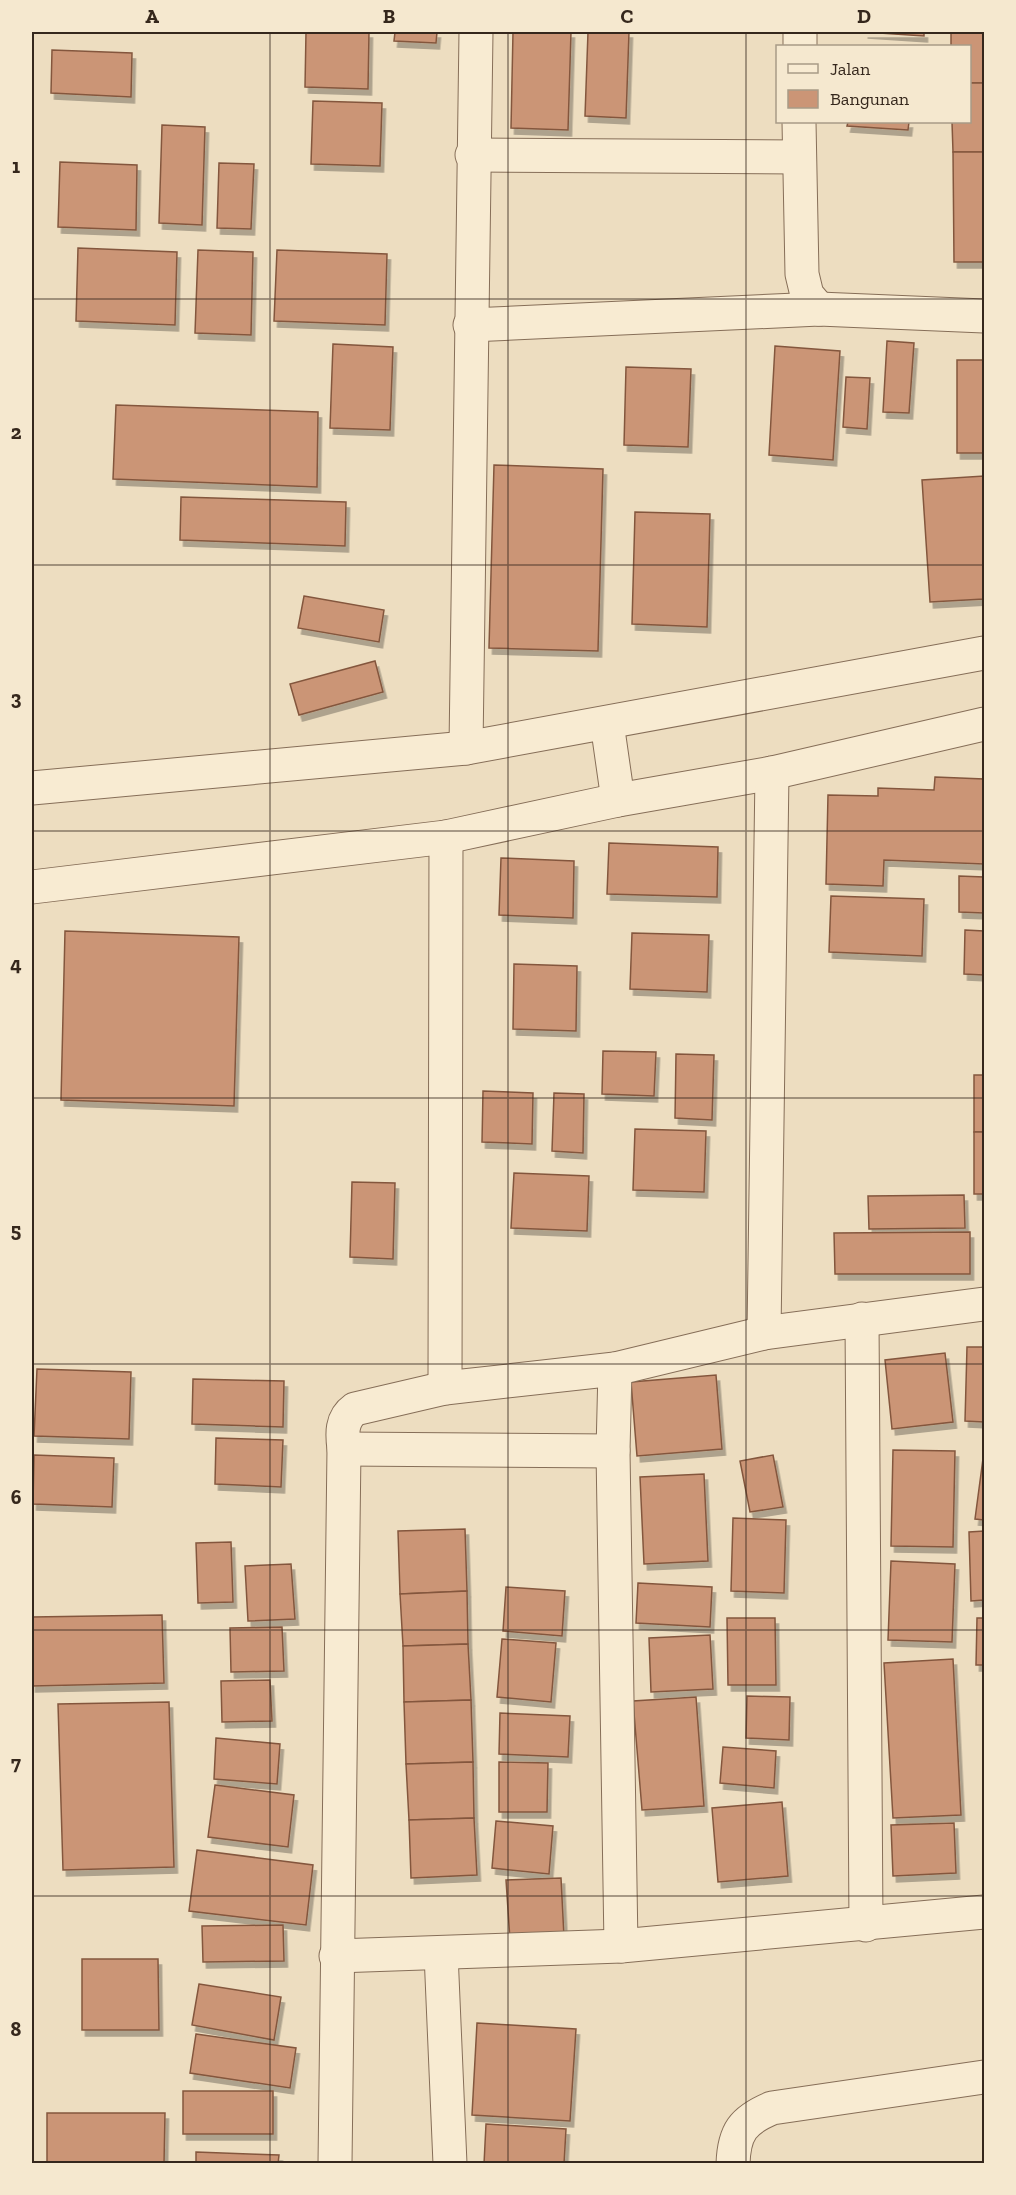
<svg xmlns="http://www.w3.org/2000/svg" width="1016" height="2195" font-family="'Zilla Slab',serif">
<defs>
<filter id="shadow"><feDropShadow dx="3.5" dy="6" stdDeviation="0" flood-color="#0004"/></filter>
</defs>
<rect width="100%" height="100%" fill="#edddc0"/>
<g fill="#cb9576" stroke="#84573e" stroke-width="1.5" filter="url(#shadow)">
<polygon points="306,32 369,32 368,89 305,87"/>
<polygon points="395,32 437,32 436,43 394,41"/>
<polygon points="513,32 571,32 568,130 511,128"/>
<polygon points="588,32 629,32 626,118 585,116"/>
<polygon points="864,32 924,32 924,36"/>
<polygon points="951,32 984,32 984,83 970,83 970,46 951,46"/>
<polygon points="52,50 132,53 131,97 51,93"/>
<polygon points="970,83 984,83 984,152 953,152 952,122 970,122"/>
<polygon points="313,101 382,103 380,166 311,164"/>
<polygon points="848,122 909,122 908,130 847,126"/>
<polygon points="162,125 205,127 202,225 159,223"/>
<polygon points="953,152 984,152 984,262 954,262"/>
<polygon points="60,162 137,165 136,230 58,227"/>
<polygon points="219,163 254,164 251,229 217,228"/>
<polygon points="78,248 177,252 175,325 76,321"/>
<polygon points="198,250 253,252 251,335 195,333"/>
<polygon points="277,250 387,254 385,325 274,321"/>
<polygon points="887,341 914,343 909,413 883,412"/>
<polygon points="333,344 393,347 390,430 330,428"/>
<polygon points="775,346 840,351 833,460 769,455"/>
<rect x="957" y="360" width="27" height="93"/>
<polygon points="626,367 691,369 688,447 624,445"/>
<polygon points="846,377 870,378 867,429 843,427"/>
<polygon points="116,405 318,412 317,487 113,479"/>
<polygon points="494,465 603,469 598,651 489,648"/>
<polygon points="984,476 984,599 930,602 922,480"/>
<polygon points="181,497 346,502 345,546 180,540"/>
<polygon points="635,512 710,514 707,627 632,624"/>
<polygon points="304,596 384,610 379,642 298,628"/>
<polygon points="375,661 383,692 299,715 290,684"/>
<polygon points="935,777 984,779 984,864 884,860 883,886 826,884 828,795 878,796 878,788 934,790"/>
<polygon points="609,843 718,847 717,897 607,894"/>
<polygon points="501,858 574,861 573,918 499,915"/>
<polygon points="959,876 984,877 984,913 959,912"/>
<polygon points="831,896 924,899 922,956 829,952"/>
<polygon points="965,930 984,931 984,975 964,974"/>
<polygon points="65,931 239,937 234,1106 61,1100"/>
<polygon points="632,933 709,935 707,992 630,989"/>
<polygon points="514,964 577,966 576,1031 513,1029"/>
<polygon points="603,1051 656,1052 654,1096 602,1094"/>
<polygon points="676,1054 714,1055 712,1120 675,1118"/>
<rect x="974" y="1075" width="10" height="57"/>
<polygon points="483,1091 533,1093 532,1144 482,1142"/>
<polygon points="554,1093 584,1094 583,1153 552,1151"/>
<polygon points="635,1129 706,1131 704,1192 633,1190"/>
<rect x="974" y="1132" width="10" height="62"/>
<polygon points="514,1173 589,1176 587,1231 511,1228"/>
<polygon points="352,1182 395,1183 393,1259 350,1257"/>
<polygon points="964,1195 965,1228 869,1229 868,1196"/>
<polygon points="970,1232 970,1274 835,1274 834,1233"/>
<polygon points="967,1347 984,1347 984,1422 965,1421"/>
<polygon points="945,1353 953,1422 892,1429 885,1360"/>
<polygon points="37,1369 131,1372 129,1439 34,1436"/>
<polygon points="716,1375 722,1449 637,1456 631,1382"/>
<polygon points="193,1379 284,1381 283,1427 192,1424"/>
<polygon points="216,1438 283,1440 281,1487 215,1484"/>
<polygon points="893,1450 955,1451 953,1547 891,1546"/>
<polygon points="984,1451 984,1520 975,1519"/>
<polygon points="34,1455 114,1458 112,1507 33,1504"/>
<polygon points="773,1455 783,1507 750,1512 740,1461"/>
<polygon points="704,1474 708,1561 644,1564 640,1477"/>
<polygon points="733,1518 786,1520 784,1593 731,1591"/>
<polygon points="465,1529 467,1591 400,1594 398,1531"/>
<polygon points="984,1531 984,1600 971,1601 969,1532"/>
<polygon points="231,1542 233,1602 198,1603 196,1543"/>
<polygon points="891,1561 955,1564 952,1642 888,1640"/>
<polygon points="291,1564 295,1619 248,1621 245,1566"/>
<polygon points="638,1583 712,1587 710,1627 636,1623"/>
<polygon points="506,1587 565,1591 562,1636 503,1631"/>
<polygon points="467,1591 468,1644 403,1646 400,1594"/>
<polygon points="162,1615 164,1683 32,1686 32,1617"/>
<polygon points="727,1618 775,1618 776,1685 728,1685"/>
<polygon points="977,1618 984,1618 984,1665 976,1665"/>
<polygon points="282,1627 284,1671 231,1672 230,1628"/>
<polygon points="710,1635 713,1689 651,1692 649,1638"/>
<polygon points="502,1639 556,1643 551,1702 497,1697"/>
<polygon points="468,1644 471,1700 404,1702 403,1646"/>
<polygon points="953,1659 961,1815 893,1818 884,1663"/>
<polygon points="270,1680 272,1721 222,1722 221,1681"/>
<polygon points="747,1696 790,1697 789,1740 746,1738"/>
<polygon points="696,1697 704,1806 642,1810 633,1701"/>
<polygon points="471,1700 473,1762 406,1764 404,1702"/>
<polygon points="169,1702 174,1867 63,1870 58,1704"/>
<polygon points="500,1713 570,1716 568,1757 499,1754"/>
<polygon points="216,1738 280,1744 277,1784 214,1779"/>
<polygon points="723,1747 776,1751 774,1788 720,1783"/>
<polygon points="473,1762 474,1818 409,1820 406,1764"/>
<polygon points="499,1762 548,1763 547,1812 499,1812"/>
<polygon points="215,1785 294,1795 288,1847 208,1837"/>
<polygon points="782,1802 788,1876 718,1882 712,1808"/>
<polygon points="474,1818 477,1875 411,1878 409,1820"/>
<polygon points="496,1821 553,1826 549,1874 492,1868"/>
<polygon points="954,1823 956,1873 893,1876 891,1825"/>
<polygon points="197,1850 313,1865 306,1925 189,1911"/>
<polygon points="561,1878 564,1937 510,1940 506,1880"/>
<polygon points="283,1925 284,1961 203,1962 202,1926"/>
<polygon points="82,1959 158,1959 159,2030 82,2030"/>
<polygon points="199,1984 281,1997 274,2040 192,2025"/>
<polygon points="477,2023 576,2029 570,2121 472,2115"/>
<polygon points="196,2034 296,2048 290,2088 190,2073"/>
<rect x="183" y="2091" width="90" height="43"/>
<polygon points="47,2113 165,2113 164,2164 47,2164"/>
<polygon points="486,2124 566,2129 564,2164 484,2164"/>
<polygon points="196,2152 279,2155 278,2164 196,2164"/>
</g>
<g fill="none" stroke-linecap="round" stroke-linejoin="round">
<defs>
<g id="minor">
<polyline points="800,46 800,32"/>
<polyline points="799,122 802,274 807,295 819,309"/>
<polyline points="472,155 799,157"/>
<polyline points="470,325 819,309 984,316"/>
<polyline points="607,723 618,800"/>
<polyline points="466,748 476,32"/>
<polyline points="32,788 466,748 984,653"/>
<polyline points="32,887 446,837 618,800 772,773 984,724"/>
<polyline points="862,1319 866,1925"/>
<polyline points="764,1333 772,773"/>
<polyline points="615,1369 613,1451 621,1946"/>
<polyline points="445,1388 446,837"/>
<polyline points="344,1449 613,1451"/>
<polyline points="441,1953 450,2164"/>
<polyline points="336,1956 621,1946 984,1912"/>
<path d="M 335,2164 L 344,1449 C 342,1434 341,1419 355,1409 L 445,1388 L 615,1369 L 764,1333 L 984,1304"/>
<path d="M 733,2164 C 734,2132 743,2120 772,2108 L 984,2077"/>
</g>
</defs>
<use href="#minor" stroke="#866e58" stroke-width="35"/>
<use href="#minor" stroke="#f8ebd2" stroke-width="33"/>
</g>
<path fill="none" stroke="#35271c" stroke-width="1.5" stroke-opacity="0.55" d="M 270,32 L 270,2164M 508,32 L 508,2164M 746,32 L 746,2164M 32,299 L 984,299M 32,565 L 984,565M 32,831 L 984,831M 32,1098 L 984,1098M 32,1364 L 984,1364M 32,1630 L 984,1630M 32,1896 L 984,1896"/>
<rect width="1016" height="2195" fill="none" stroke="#f5e8cf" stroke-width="66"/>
<rect x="776" y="45" width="195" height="78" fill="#f5e8cf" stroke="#a89b87" stroke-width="1.5"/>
<rect x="788" y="64" width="30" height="9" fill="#f8ebd2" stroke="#a89b87" stroke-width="1.5"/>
<text x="830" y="75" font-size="18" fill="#35271c">Jalan</text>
<rect x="788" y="90" width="30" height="18" fill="#cb9576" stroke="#a89b87" stroke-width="1.5"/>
<text x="830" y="105" font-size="18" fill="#35271c">Bangunan</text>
<rect x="33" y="33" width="950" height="2129" fill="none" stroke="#35271c" stroke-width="2"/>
<g font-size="20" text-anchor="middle" font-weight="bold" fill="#35271c">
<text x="152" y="23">A</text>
<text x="389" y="23">B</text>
<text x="627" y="23">C</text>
<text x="864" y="23">D</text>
<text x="16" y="173">1</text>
<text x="16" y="439">2</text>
<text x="16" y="705">3</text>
<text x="16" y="971">4</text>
<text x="16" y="1237">5</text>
<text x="16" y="1504">6</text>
<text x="16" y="1770">7</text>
<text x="16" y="2036">8</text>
</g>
</svg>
